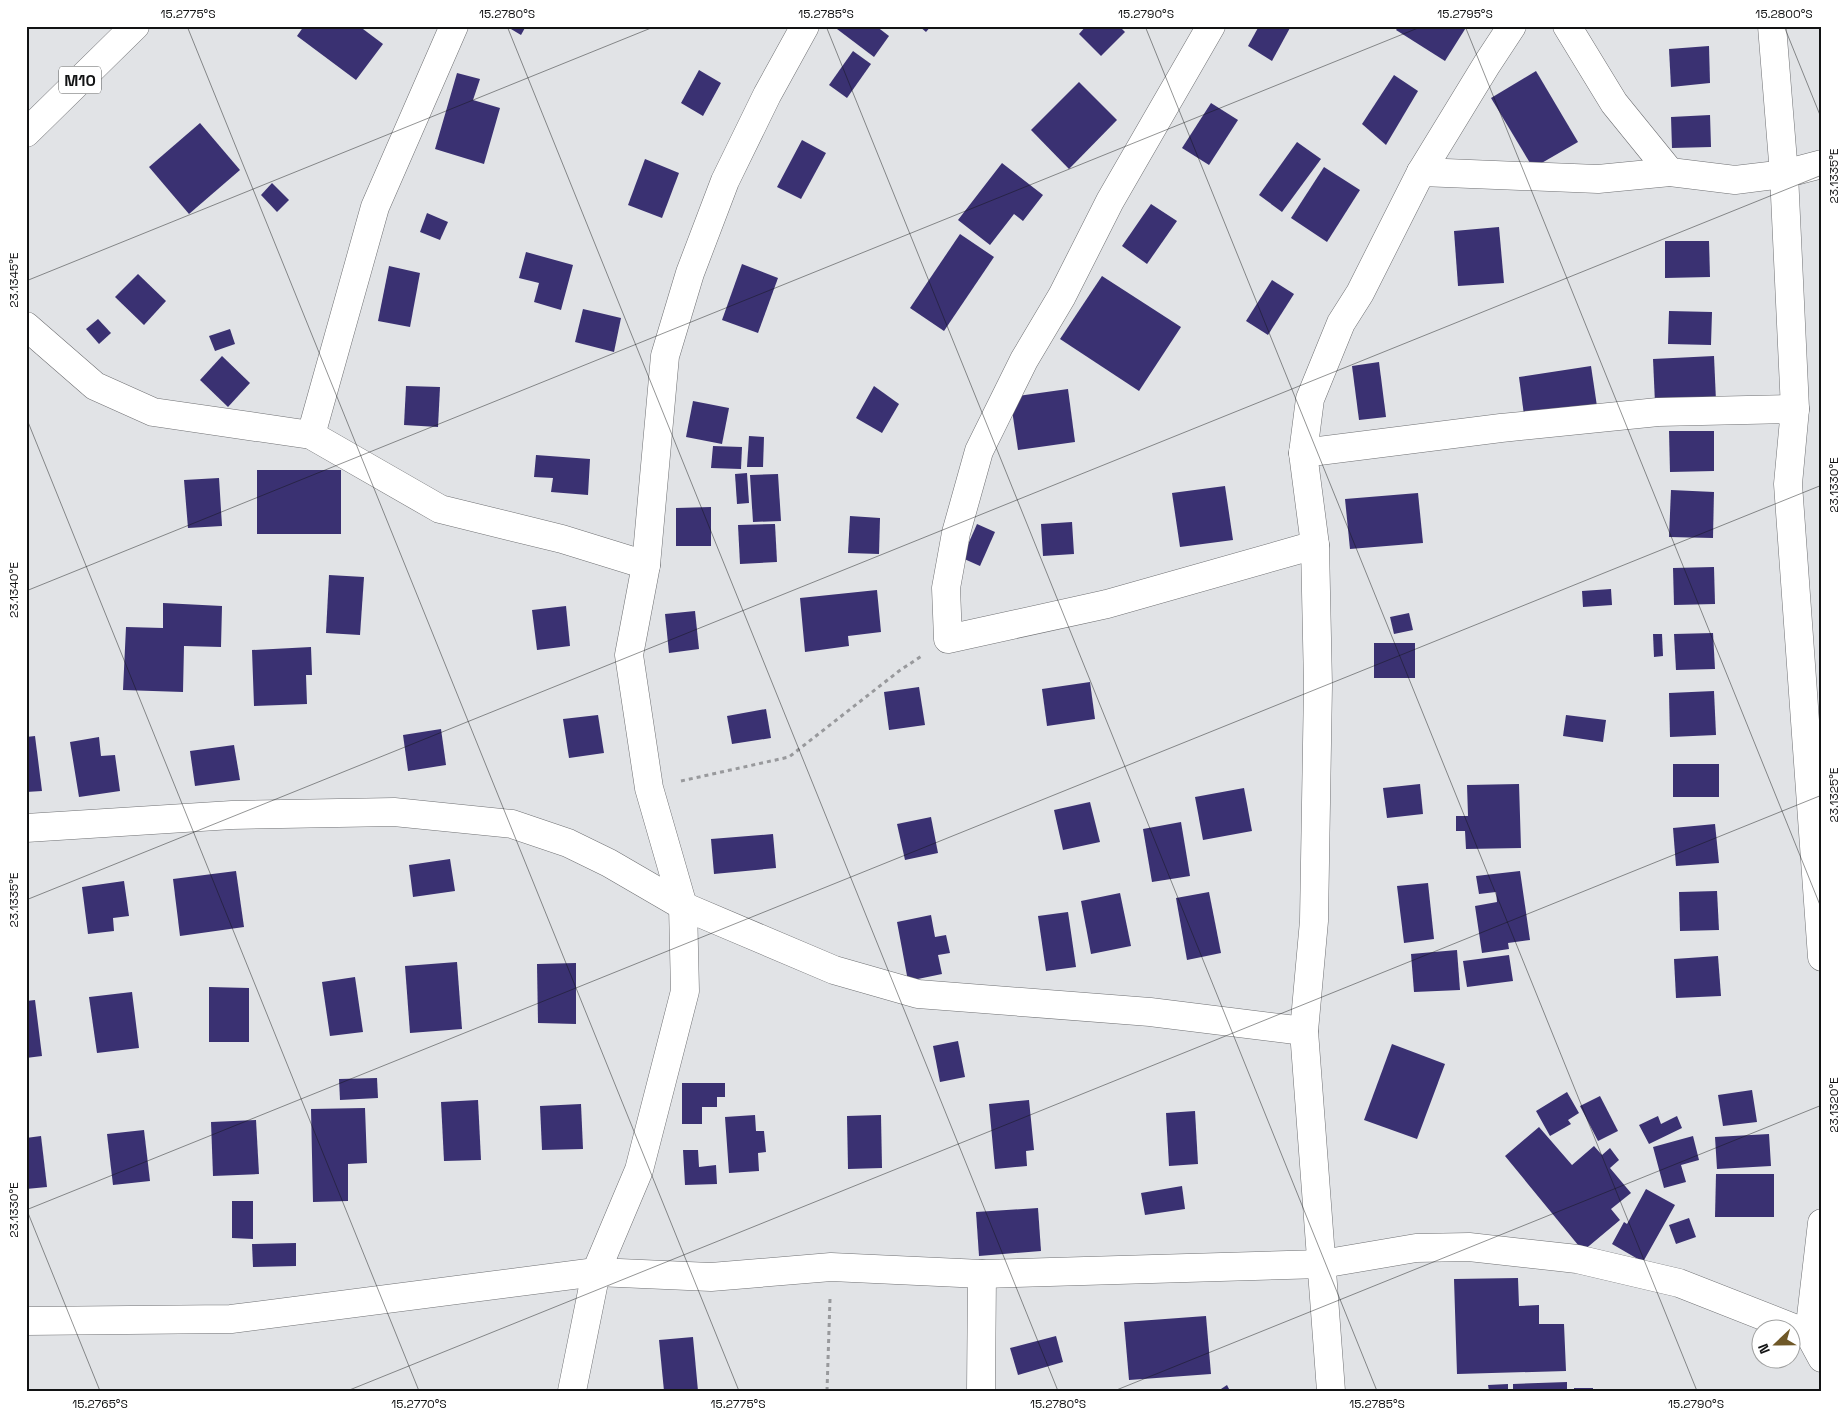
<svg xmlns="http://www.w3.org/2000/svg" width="1848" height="1417" font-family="'Space Grotesk',sans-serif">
<rect width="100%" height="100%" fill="#e1e3e6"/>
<g fill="#3a3172">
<polygon points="304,26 359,26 383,44 356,80 297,36"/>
<polygon points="506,26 526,26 521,35"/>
<polygon points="833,26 876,26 889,36 874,57"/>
<polygon points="919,26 931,26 926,32"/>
<polygon points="1086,26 1119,26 1125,32 1101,56 1079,34"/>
<polygon points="1259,26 1291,26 1272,61 1248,46"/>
<polygon points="1399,26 1467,26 1445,61 1396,30"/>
<polygon points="1709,46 1710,83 1671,87 1669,49"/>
<polygon points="853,51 871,64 847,98 829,85"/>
<polygon points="699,70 721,83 703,116 681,103"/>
<polygon points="1536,71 1578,142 1533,168 1491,98"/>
<polygon points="457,73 480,79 473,100 500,108 484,164 435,149"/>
<polygon points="1394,75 1418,91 1386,145 1362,124"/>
<polygon points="1079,82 1117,120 1069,169 1031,130"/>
<polygon points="1211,103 1238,120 1209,165 1182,148"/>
<polygon points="1710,115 1711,147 1672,148 1671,117"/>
<polygon points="200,123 240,170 189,214 149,167"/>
<polygon points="802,140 826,153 801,199 777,187"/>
<polygon points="1297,142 1321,159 1282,212 1259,195"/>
<polygon points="645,159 679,173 662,218 628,205"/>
<polygon points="1002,163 1043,195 1023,221 1014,214 990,245 958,220"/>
<polygon points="1324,167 1360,190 1327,242 1291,218"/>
<polygon points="272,183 289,200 277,212 261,195"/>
<polygon points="1151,204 1177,221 1147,264 1122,246"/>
<polygon points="427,213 448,222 440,240 420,232"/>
<polygon points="1499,227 1504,283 1458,286 1454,231"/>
<polygon points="960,234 994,257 944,331 910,308"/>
<polygon points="1665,241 1709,241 1710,277 1665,278"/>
<polygon points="526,252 573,265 561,310 534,302 539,283 519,278"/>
<polygon points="742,264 778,278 758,333 722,320"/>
<polygon points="389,266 420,273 410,327 378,321"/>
<polygon points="138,274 166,301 144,325 115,297"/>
<polygon points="1102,276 1181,327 1139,391 1060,339"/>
<polygon points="1272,280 1294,294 1268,335 1246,321"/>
<polygon points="583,309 621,318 614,352 575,342"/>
<polygon points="1669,311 1712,312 1711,345 1668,344"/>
<polygon points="98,319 111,333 99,344 86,329"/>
<polygon points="230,329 235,344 215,351 209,336"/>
<polygon points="222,356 250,383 228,407 200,380"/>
<polygon points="1714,356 1716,401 1655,403 1653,359"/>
<polygon points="1379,362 1386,417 1359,420 1352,366"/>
<polygon points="1591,366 1598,413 1525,423 1519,377"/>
<polygon points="406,386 440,387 438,427 404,425"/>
<polygon points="874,386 899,404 882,433 856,418"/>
<polygon points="1068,389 1075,442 1018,450 1010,397"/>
<polygon points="693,401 729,408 722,444 686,437"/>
<polygon points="1669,431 1714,431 1714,471 1670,472"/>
<polygon points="749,436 764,437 763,467 747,467"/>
<polygon points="713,446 742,447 741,469 711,468"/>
<polygon points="536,455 590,459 588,495 551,492 553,478 534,477"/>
<rect x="257" y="470" width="84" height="64"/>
<polygon points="747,473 749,503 737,504 735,474"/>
<polygon points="778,474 781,521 753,522 750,475"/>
<polygon points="219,478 222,526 188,528 184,480"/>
<polygon points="1225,486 1233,540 1180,547 1172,493"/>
<polygon points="1671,490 1714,492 1713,538 1669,537"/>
<polygon points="1418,493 1423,543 1350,549 1345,499"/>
<polygon points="711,507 711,546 676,546 676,508"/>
<polygon points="850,516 880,518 879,554 848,553"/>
<polygon points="1072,522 1074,554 1043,556 1041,524"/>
<polygon points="775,524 777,562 740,564 738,525"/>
<polygon points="977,524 995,532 980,566 962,558"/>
<polygon points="1714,567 1715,604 1674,605 1673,568"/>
<polygon points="329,575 364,577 360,635 326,633"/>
<polygon points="1611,589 1612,605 1583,607 1582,591"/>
<polygon points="877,590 881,632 848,636 849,646 805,652 800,598"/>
<polygon points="163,603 222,606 221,647 184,646 183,692 123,690 126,627 163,628"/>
<polygon points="566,606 570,646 537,650 532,610"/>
<polygon points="695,611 699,649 669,653 665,614"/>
<polygon points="1409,613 1413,630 1394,634 1390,617"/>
<polygon points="1713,633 1715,669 1676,670 1674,634"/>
<polygon points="1653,634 1662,634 1663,656 1654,657"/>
<rect x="1374" y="643" width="41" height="35"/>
<polygon points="311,647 312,675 306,675 307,704 254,706 252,650"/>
<polygon points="1090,682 1095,719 1047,726 1042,689"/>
<polygon points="919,687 925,725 889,730 884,692"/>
<polygon points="1714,691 1716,735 1670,737 1669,693"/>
<polygon points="766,709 771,738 732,744 727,716"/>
<polygon points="598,715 604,753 569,758 563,719"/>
<polygon points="1566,715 1606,720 1603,742 1563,736"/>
<polygon points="441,729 446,765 408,771 403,735"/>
<polygon points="35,736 42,791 26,792 26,737"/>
<polygon points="99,737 101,756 115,755 120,791 79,797 70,742"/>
<polygon points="234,745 240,780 195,786 190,751"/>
<rect x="1673" y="764" width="46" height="33"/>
<polygon points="1420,784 1423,814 1387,818 1383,788"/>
<polygon points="1519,784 1521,848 1466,849 1465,831 1456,831 1456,816 1468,816 1467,785"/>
<polygon points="1244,788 1252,831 1203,840 1195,797"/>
<polygon points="1090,802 1100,842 1063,850 1054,810"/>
<polygon points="931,817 938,853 905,860 897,824"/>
<polygon points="1181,822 1190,876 1152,882 1143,829"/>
<polygon points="1715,824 1719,863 1676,866 1673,828"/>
<polygon points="773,834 776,868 714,874 711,839"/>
<polygon points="450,859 455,891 413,897 409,865"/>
<polygon points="236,871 244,927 180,936 173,879"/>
<polygon points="1520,871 1530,940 1508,943 1509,949 1482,953 1475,906 1497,902 1496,892 1479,894 1476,876"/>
<polygon points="124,881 129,916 113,918 114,931 88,934 82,887"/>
<polygon points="1428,883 1434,939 1404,943 1397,886"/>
<polygon points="1717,891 1719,930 1680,931 1679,892"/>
<polygon points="1209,892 1221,953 1187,960 1176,898"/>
<polygon points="1120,893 1131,946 1091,954 1081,901"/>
<polygon points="1068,912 1076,967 1046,971 1038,916"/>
<polygon points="931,915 935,937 946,935 950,953 938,955 942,974 908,981 897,922"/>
<polygon points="1457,950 1460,990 1414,992 1411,954"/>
<polygon points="1509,955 1513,981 1467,987 1463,961"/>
<polygon points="1718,956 1721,996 1676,998 1674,959"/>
<polygon points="457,962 462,1029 410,1033 405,966"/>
<polygon points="576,963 576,1024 538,1023 537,964"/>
<polygon points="355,977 363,1032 330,1036 322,982"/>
<polygon points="209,987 249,988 249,1042 209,1042"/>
<polygon points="132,992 139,1048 97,1053 89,997"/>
<polygon points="35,1000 42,1056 26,1058 26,1001"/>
<polygon points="958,1041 965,1077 940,1082 933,1046"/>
<polygon points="1392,1044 1445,1064 1417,1139 1364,1120"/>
<polygon points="377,1078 378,1098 340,1100 339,1079"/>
<polygon points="682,1083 725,1083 725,1097 717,1097 717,1107 702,1107 702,1124 682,1124"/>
<polygon points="1752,1090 1757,1122 1723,1126 1718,1095"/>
<polygon points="1567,1092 1579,1113 1568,1120 1571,1124 1550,1136 1536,1111"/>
<polygon points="1600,1096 1618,1131 1598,1141 1580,1106"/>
<polygon points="478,1100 481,1160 444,1161 441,1102"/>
<polygon points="1029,1100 1034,1150 1026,1151 1027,1166 995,1169 989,1104"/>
<polygon points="581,1104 583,1149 542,1150 540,1106"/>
<polygon points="365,1108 367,1163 348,1164 348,1201 313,1202 311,1109"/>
<polygon points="1195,1111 1198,1164 1169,1166 1166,1113"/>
<polygon points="755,1115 756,1131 764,1131 766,1152 758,1153 759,1171 729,1173 725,1117"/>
<polygon points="881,1115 882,1168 848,1169 847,1116"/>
<polygon points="1658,1116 1661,1124 1677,1116 1682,1128 1649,1144 1639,1125"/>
<polygon points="256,1120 259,1174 213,1176 211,1122"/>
<polygon points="1539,1127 1572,1165 1594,1146 1602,1155 1610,1148 1619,1160 1610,1168 1631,1193 1611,1209 1620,1220 1583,1251 1505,1156"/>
<polygon points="144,1130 150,1181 113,1185 107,1134"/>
<polygon points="1769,1134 1771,1166 1717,1169 1715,1137"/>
<polygon points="41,1136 47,1187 26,1189 26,1138"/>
<polygon points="1693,1136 1699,1160 1681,1165 1686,1182 1664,1188 1653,1147"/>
<polygon points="683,1150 698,1150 699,1167 716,1165 717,1184 685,1185"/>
<polygon points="1716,1174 1774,1174 1774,1217 1715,1217"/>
<polygon points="1182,1186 1185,1209 1145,1215 1141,1193"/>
<polygon points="1646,1189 1675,1205 1643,1262 1612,1244 1624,1222 1627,1224"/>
<polygon points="232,1201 253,1201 253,1239 232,1238"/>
<polygon points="1038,1208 1041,1251 979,1256 976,1212"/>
<polygon points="1689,1218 1696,1237 1676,1244 1669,1225"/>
<polygon points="296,1243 296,1266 253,1267 252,1244"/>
<polygon points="1518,1278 1519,1306 1539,1305 1539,1324 1564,1324 1566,1371 1457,1374 1454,1279"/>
<polygon points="1206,1316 1211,1374 1129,1380 1124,1322"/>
<polygon points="1056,1336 1063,1362 1018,1375 1010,1348"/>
<polygon points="693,1337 698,1391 664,1391 659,1340"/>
<polygon points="1567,1382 1567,1391 1513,1391 1513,1384"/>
<polygon points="1508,1384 1508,1391 1489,1391 1488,1385"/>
<polygon points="1227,1385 1230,1391 1218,1391"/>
<rect x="1574" y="1388" width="19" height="3"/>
</g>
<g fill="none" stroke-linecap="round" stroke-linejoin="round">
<defs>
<g id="minor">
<polyline points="1211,26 1110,201 1062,296 1024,360 979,451 956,533 946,588 948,639 1107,604 1315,545"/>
<polyline points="1567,26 1614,103 1670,172"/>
<polyline points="1772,26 1784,174 1795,409 1788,484 1822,957"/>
<polyline points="1421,172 1598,179 1670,172 1735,180 1784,174 1822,164"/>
<polyline points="26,326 95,386 153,412 311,435 440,509 562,539 646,565"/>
<polyline points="311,435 375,207 454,26"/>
<polyline points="1303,453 1501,428 1658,412 1795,409"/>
<polyline points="26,828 232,815 394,812 512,824 568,843 609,863 683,906 834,970 918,994 1150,1012 1304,1031"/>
<polyline points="26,1321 231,1319 596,1272 711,1277 831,1267 982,1274 1322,1264 1416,1248 1469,1247 1577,1259 1679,1283 1809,1334 1822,1358"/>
<polyline points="1809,1334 1822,1223"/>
<polyline points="572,1391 596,1272 639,1170 685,991 683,906 649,788 629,655 646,565 665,356 690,273 725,181 767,95 805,26"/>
<polyline points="981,1391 982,1274"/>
<polyline points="1331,1391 1304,1031 1314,921 1318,685 1315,545 1303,453 1310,399 1341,323 1360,293 1421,172 1487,64 1512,26"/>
</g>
<polyline id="major" points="26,133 135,26"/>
</defs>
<use href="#minor" stroke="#6f7073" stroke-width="29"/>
<use href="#major" stroke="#6f7073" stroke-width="29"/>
<g stroke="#98999c" stroke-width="3" stroke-dasharray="4 4" stroke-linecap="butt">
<polyline points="681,781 789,757 899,671 923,655"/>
<polyline points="827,1391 830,1299"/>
</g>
<use href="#minor" stroke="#fff" stroke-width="28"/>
<use href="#major" stroke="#fff" stroke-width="28"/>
</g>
<path fill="none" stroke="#121314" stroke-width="1" stroke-opacity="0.45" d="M 187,26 L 739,1391M 507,26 L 1058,1391M 826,26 L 1377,1391M 1145,26 L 1697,1391M 1465,26 L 1822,910M 1784,26 L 1822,120M 26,281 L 656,26M 26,417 L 419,1391M 26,591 L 1423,26M 26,900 L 1822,175M 26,1208 L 100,1391M 26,1210 L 1822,485M 347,1391 L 1822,795M 1114,1391 L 1822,1105"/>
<g text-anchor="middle" stroke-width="5" stroke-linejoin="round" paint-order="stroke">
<rect fill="#fff" stroke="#595a5a" stroke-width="1" x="59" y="66.5" width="42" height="27" rx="4"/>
<g font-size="16" font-weight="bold" fill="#121314">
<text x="80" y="86">M10</text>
</g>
</g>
<rect width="1848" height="1417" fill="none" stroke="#ffffff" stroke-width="55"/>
<g transform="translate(1776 1344) rotate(248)"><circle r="24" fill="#ffffff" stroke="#a0a1a1"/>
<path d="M0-4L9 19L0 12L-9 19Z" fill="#6f5828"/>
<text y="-8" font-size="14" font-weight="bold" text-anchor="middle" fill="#121314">N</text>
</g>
<rect x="28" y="28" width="1792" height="1362" fill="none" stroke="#121314" stroke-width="2"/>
<g font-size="12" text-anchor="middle" fill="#121314">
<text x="188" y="18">15.2775°S</text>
<text x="507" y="18">15.2780°S</text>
<text x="826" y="18">15.2785°S</text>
<text x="1146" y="18">15.2790°S</text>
<text x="1465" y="18">15.2795°S</text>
<text x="1784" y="18">15.2800°S</text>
<text transform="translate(1834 176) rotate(-90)" y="4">23.1335°E</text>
<text transform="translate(14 280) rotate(-90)" y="4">23.1345°E</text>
<text transform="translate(1834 485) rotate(-90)" y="4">23.1330°E</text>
<text transform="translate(14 590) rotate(-90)" y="4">23.1340°E</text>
<text transform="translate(1834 795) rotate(-90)" y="4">23.1325°E</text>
<text transform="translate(14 900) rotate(-90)" y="4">23.1335°E</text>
<text transform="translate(1834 1105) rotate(-90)" y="4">23.1320°E</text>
<text transform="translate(14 1210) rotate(-90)" y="4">23.1330°E</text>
<text x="100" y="1408">15.2765°S</text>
<text x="419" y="1408">15.2770°S</text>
<text x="738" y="1408">15.2775°S</text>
<text x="1058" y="1408">15.2780°S</text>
<text x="1377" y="1408">15.2785°S</text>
<text x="1696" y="1408">15.2790°S</text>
</g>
</svg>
